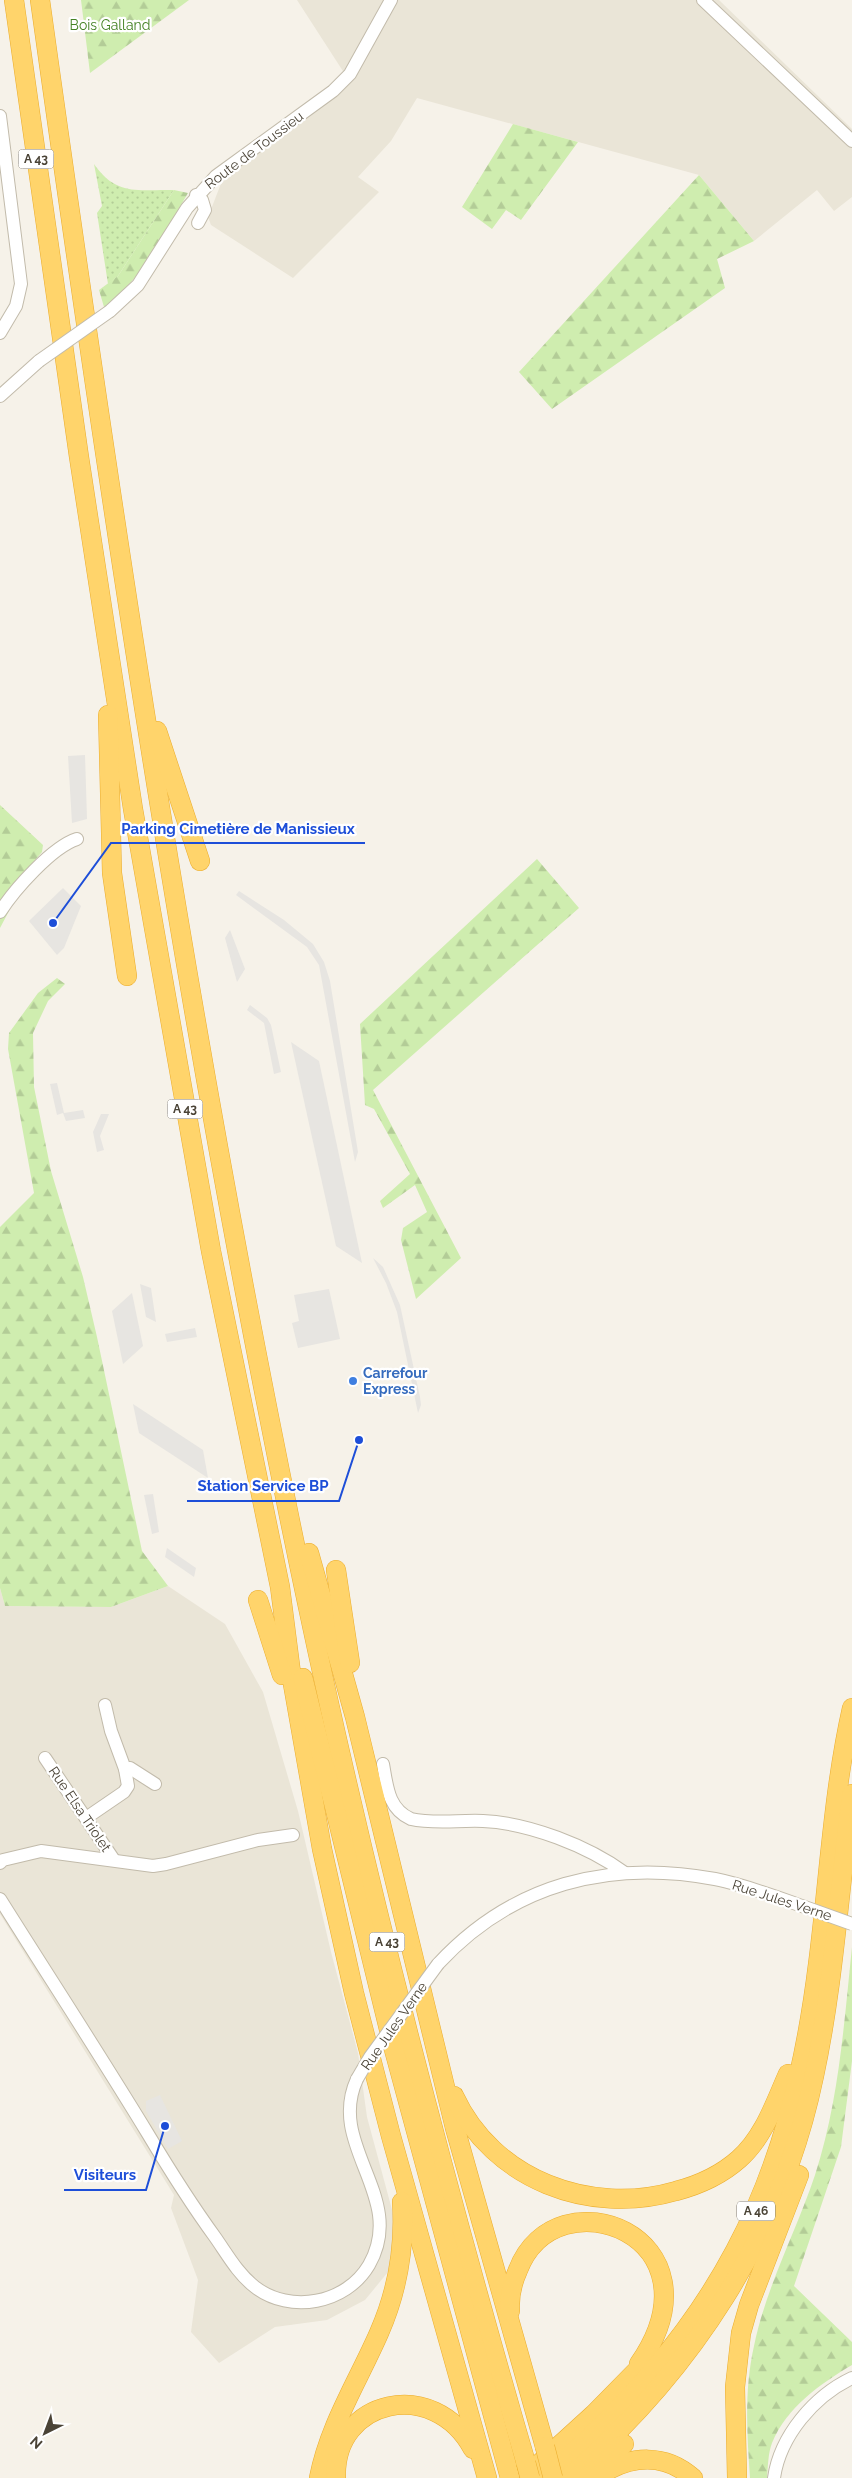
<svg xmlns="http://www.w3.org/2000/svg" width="852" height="2478" font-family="Raleway,sans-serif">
<defs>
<pattern id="grass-dots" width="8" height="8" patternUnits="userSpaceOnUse" patternTransform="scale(1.25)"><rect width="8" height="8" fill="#cfedaf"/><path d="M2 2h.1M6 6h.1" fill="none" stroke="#b3cc97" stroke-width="1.8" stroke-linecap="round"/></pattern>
<pattern id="forest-firs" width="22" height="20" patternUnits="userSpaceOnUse" patternTransform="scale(1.25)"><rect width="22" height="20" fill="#cfedaf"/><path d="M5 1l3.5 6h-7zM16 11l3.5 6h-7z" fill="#b3cc97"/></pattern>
</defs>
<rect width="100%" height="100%" fill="#f6f2e9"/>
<g fill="#eae5d7">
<polygon points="297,0 719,0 852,129 852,197 834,211 817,190 754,241 699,175 417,98 391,141 358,177 379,192 293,278 211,225 208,217 222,181 350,82"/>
<polygon points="168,1586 225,1624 263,1692 298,1811 331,1952 358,2053 367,2117 398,2232 388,2272 365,2300 327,2320 275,2327 219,2363 191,2332 198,2280 171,2208 174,2195 0,1914 0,1588 5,1606 111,1607"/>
</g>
<path fill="url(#grass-dots)" d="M 94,164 C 117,197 138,189 174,190 L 118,276 L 108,284 L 97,213 L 102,206 Z"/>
<g fill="url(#forest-firs)">
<polygon points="81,0 189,0 90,73"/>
<polygon points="513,124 578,142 521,220 506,210 492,229 462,207"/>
<polygon points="699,175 754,241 717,259 725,288 552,409 519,372"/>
<path d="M 174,190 L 188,193 C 164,233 143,279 104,307 L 99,290 L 118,276 Z"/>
<polygon points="0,805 43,845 42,852 1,899 9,911 0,928"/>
<polygon points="537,859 579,908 373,1090 461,1258 416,1299 401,1240 403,1228 427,1212 415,1185 383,1208 380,1201 410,1174 374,1109 365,1105 360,1024"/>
<polygon points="57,978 65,984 48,1001 33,1033 34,1087 51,1171 83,1277 97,1337 142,1551 168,1586 111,1607 5,1606 0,1588 0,1227 34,1193 8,1049 9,1033 38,993"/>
<path d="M 852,1947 L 852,2061 L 841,2147 L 794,2286 L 852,2342 L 852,2365 C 820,2384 787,2407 772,2443 C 768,2453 768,2467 767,2478 L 750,2478 C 747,2434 744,2390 754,2346 C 766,2287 796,2232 815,2175 C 839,2101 844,2023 852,1947 Z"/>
</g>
<g fill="#e7e5e1">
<polygon points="85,755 87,819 72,823 68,756"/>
<polygon points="63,888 81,906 64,948 57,955 29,921"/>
<polygon points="239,891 284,920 313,944 324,962 330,981 358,1152 355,1162 319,965 307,947 236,895"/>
<polygon points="230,930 245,969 237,982 225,938"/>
<polygon points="250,1005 267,1018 271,1025 281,1072 274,1074 264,1023 247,1010"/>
<polygon points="291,1042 319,1061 362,1263 336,1246"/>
<polygon points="57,1083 64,1113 83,1110 85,1118 66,1121 63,1113 57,1115 50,1084"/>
<polygon points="101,1114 109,1114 100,1136 104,1150 97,1152 93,1132"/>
<polygon points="373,1258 383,1267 400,1305 420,1397 421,1405 418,1413 397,1312 386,1283"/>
<polygon points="140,1284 151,1288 156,1322 146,1317"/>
<polygon points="329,1289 340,1339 298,1348 292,1323 299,1321 294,1295"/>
<polygon points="132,1293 143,1346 123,1364 112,1311"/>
<polygon points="195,1328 197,1337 167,1342 165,1334"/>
<polygon points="133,1404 203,1450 208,1478 139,1433"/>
<polygon points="153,1494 159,1532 152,1534 144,1495"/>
<polygon points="167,1548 196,1568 194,1577 165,1557"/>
<polygon points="160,2095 182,2141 168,2149 146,2111 146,2101"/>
</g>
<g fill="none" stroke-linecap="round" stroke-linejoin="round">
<defs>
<g id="minor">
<polyline points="703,0 852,141"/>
<polyline points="0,116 21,284 16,306 0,333"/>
<polyline points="196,195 202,200 205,210 198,223"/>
<polyline points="110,311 138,285 187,208 216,176 333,91 350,74 391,0"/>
<polyline points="0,396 39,361"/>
<path d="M 0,912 C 14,890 52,847 77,839"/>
<polyline points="45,1758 114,1860"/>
<path d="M 383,1764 C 387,1786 388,1809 411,1819 C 433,1824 459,1820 483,1821 C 529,1823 588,1846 625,1873"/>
<polyline points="125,1769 130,1768 155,1784"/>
<polyline points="86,1818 124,1792 128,1786 125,1769 111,1731 105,1705"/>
<polyline points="0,1863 3,1860 41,1851 153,1866 166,1864 258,1840 293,1835"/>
<path d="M 0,1899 C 49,1977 100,2055 148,2134 C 169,2169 191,2204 215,2237 C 227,2254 238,2274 255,2287 C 290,2314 346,2304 369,2265 C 408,2197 326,2146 357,2079"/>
<path d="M 438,1964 C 512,1884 609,1859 715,1879 C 745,1885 774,1896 802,1906"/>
<path d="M 774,2478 C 780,2436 814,2396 852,2378"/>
</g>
<g id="highway">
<polyline points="14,0 79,457 133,809 211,1251 280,1587 291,1673 322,1849 354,1993 391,2136 487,2478"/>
<path d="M 40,0 C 115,538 195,1075 308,1607 C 369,1895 444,2181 526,2463"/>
<polyline points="108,715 112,873 127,976"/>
<polyline points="157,731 200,861"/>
<polyline points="309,1553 355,1717 455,2128 545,2447"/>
<polyline points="336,1570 350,1663"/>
<polyline points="258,1600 282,1675"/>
<polyline points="303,1678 393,2046 510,2478"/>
<path d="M 454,2096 C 493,2180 590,2216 676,2191 C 699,2185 721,2175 739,2159 C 764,2137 775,2103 788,2074"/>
<path d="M 510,2311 C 509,2296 512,2283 518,2270 C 556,2171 727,2236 639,2364"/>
<polyline points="539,2464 594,2414 651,2356"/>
<path d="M 600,2475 C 631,2455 665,2453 693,2478"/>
<path d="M 319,2478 C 329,2426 358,2381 379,2333 C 397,2292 405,2246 402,2202"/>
<path d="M 336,2478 C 333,2399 434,2376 473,2449"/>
<path d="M 544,2478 C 717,2330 790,2190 818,1964 C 829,1879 833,1792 852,1708"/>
<path d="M 568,2478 C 691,2372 781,2236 814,2076 C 834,1983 839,1888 852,1794"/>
<polyline points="589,2478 624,2444"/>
<polyline points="737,2478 735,2387 741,2333 749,2305 799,2175"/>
</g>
</defs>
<use href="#minor" stroke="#c2bbab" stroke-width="14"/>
<use href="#highway" stroke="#ebad2e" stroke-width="20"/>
<use href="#minor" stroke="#fff" stroke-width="12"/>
<use href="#highway" stroke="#ffd46b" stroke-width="19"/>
<defs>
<g id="minor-bridge">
<polyline points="39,361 110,311"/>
<polyline points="802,1906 852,1924"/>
<polyline points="357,2079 370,2057 438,1964"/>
</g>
<g id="highway-bridge">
<polyline points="545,2447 553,2478"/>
<polyline points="526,2463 530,2478"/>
</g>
</defs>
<use href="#minor-bridge" stroke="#c2bbab" stroke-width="14" stroke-linecap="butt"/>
<use href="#highway-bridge" stroke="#ebad2e" stroke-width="20" stroke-linecap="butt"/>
<use href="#minor-bridge" stroke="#fff" stroke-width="12"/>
<use href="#highway-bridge" stroke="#ffd46b" stroke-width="19"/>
</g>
<circle fill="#3f7fe0" stroke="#fff" stroke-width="2" cx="353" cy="1381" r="5"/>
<g text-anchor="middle" stroke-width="4.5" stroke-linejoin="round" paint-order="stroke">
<g fill="#fff" stroke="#807b72" stroke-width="1">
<rect x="18.5" y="149.5" width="35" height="19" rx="4"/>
<rect x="167.5" y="1099.5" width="35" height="19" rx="4"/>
<rect x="369.5" y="1932.5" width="35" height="19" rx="4"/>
<rect x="737" y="2201.5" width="38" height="19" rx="4"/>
</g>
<g font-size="12" font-weight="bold" fill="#4a4336">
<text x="36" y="163">A 43</text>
<text x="185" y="1113">A 43</text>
<text x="387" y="1946">A 43</text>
<text x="756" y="2215">A 46</text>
</g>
<g font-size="14" fill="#448224" stroke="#fff">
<text x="110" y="30">Bois Galland</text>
</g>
<g font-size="14" fill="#4a4336" stroke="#fff">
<text transform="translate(254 150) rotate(-37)" y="5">Route de Toussieu</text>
<text transform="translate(80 1809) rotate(56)" y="5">Rue Elsa Triolet</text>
<text transform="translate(782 1900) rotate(18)" y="5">Rue Jules Verne</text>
<text transform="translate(394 2026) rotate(-55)" y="5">Rue Jules Verne</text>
</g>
<g font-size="14" font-weight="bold" fill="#366cbe" stroke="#fff" text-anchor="start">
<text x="363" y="1378">Carrefour<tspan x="363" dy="16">Express</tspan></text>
</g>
</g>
<path fill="none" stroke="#1d4ed8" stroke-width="2" d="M53 923L111 843H365M359 1440L339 1501H187M165 2126L146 2190H64"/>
<g fill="#1d4ed8" stroke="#fff" stroke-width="2">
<circle cx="53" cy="923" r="5"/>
<circle cx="359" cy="1440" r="5"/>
<circle cx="165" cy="2126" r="5"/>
</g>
<g font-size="15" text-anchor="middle" font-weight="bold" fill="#1d4ed8" stroke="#fff" stroke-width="4.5" stroke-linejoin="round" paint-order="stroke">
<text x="238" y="834">Parking Cimetière de Manissieux</text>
<text x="263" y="1491">Station Service BP</text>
<text x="105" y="2180">Visiteurs</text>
</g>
<g transform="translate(45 2433) rotate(222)" stroke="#ffffff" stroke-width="4" paint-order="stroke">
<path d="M0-4L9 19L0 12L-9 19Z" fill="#4a4336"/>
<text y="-8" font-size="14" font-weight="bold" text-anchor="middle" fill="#4a4336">N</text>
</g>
</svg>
